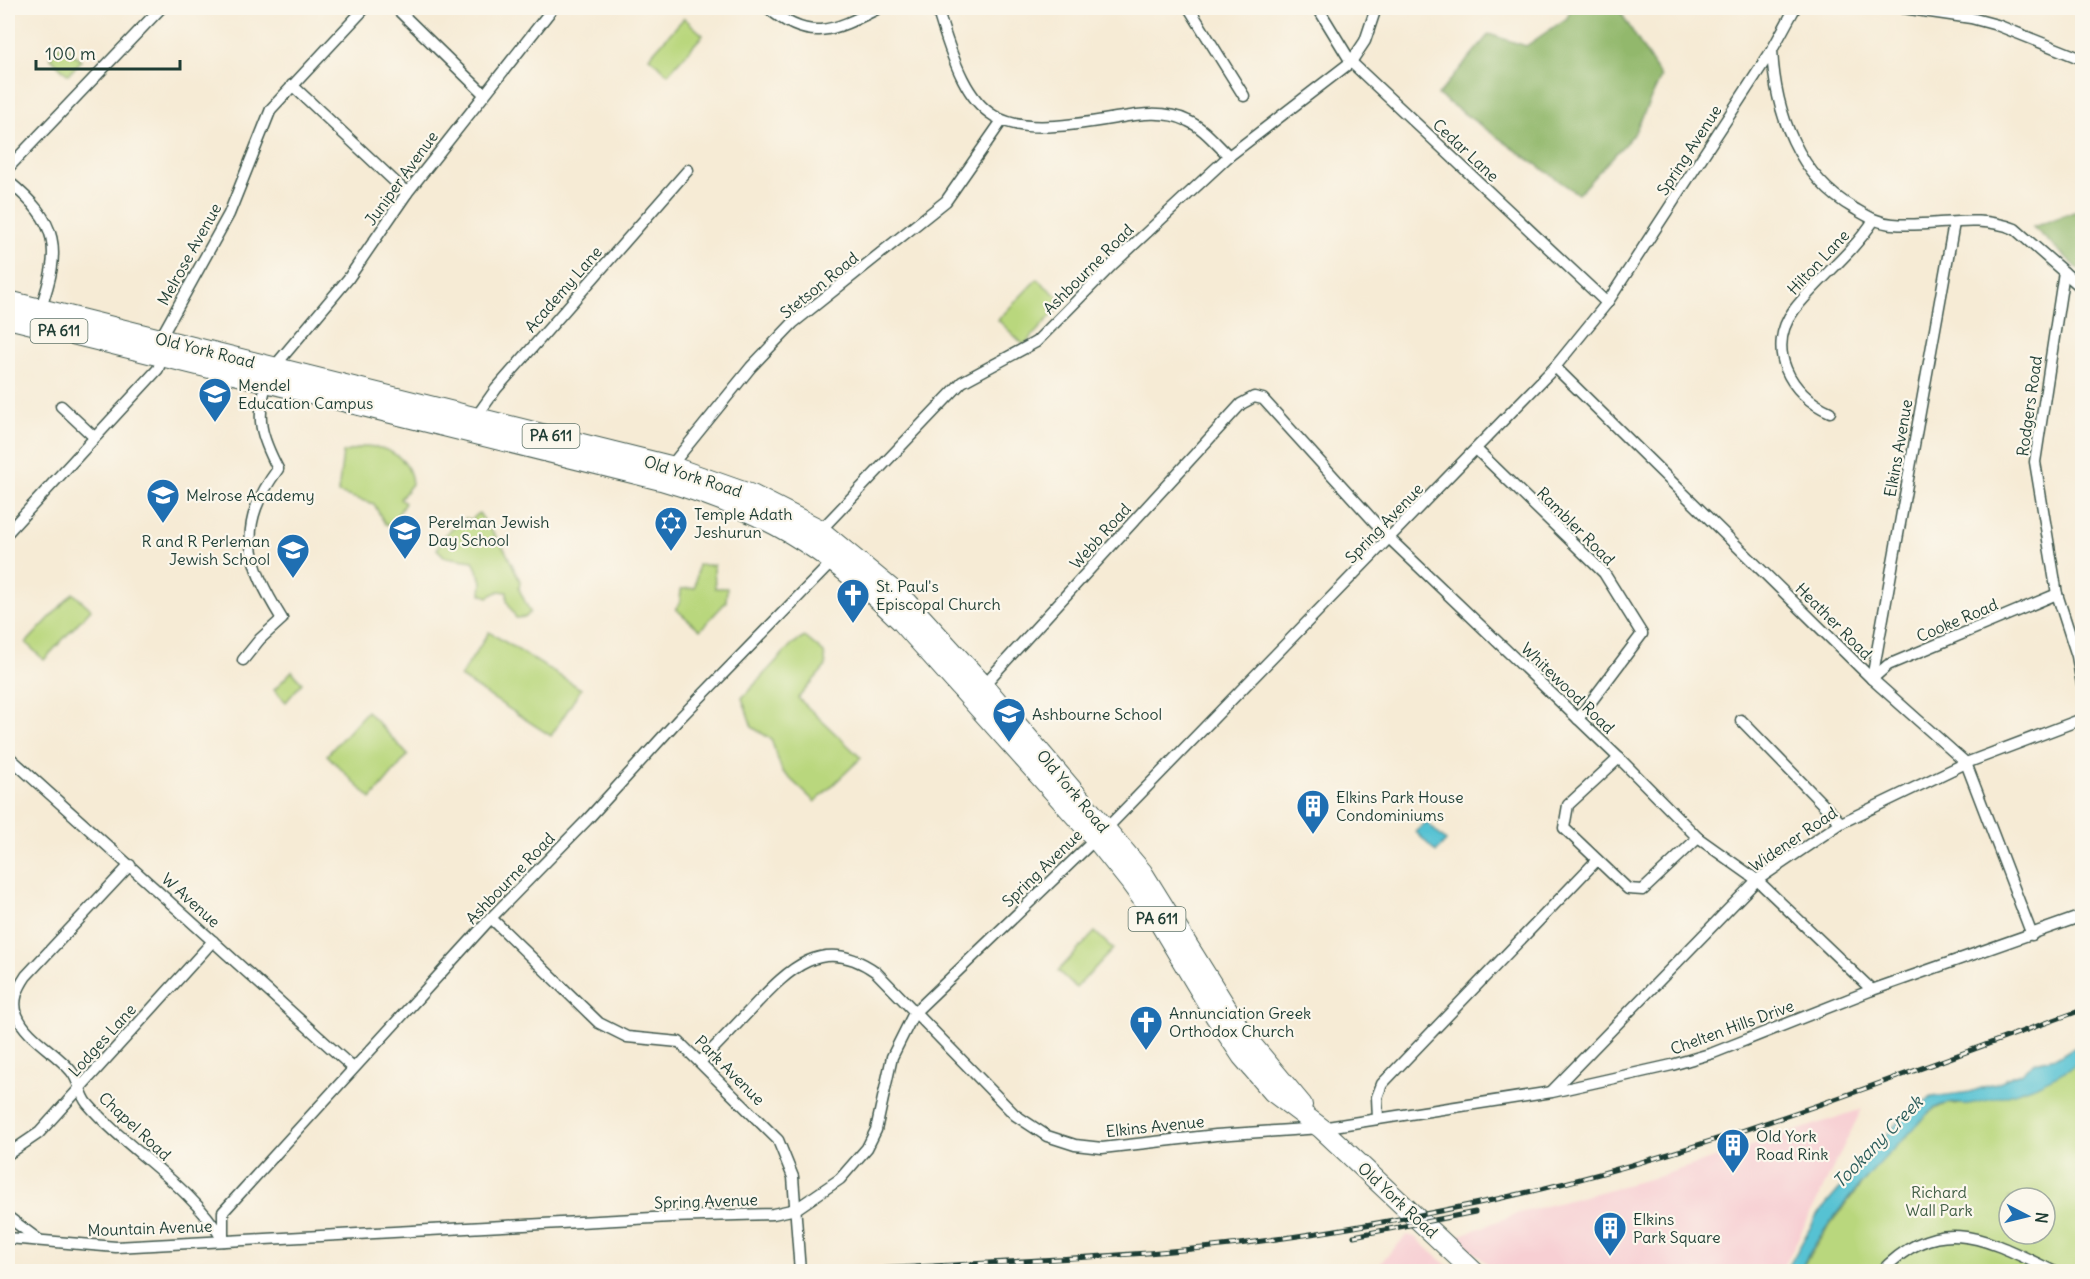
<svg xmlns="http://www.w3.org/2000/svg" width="2090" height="1279" font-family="Delius,sans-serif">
<rect width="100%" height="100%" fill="#fbf7ec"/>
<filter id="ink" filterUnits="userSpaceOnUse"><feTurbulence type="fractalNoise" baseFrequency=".0167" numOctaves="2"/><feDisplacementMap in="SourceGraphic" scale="12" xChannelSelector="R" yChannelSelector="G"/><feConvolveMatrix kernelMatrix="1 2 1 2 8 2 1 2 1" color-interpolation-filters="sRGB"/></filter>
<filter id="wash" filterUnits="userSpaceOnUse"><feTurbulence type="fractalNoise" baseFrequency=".008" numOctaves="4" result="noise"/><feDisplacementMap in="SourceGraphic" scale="24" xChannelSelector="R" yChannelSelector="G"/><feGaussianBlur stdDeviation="1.35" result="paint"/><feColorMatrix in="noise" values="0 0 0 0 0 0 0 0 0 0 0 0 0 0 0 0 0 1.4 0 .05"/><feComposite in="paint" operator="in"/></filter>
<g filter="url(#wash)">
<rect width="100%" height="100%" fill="#f6ebd5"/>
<g fill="#f7cfd3">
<polygon points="1862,1109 1782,1271 1496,1271 1456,1237 1519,1213 1660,1176"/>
<polygon points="1407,1235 1415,1237 1453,1271 1383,1271 1377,1266"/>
</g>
<g fill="#b9d77d" stroke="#6c8a58" stroke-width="1.5" fill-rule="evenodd">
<polygon points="684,18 703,35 668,74 649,57"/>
<polygon points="63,43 81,61 68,75 50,57"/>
<polygon points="1037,279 1064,302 1024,345 998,320"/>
<path d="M 366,446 C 389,447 410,458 412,484 L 400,499 L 405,503 L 391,526 L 385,524 L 374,504 L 338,493 L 343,453 Z"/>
<polygon points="479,513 505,550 520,581 519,589 530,612 526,617 516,618 507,601 507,592 499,591 488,597 481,594 482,581 473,561 445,557 437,549 445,535 466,518 471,520"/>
<polygon points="698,565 714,565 715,588 727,588 726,602 700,630 676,609 680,602 681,589 695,588"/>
<polygon points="73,593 91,609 44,660 26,643"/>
<polygon points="489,632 581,689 551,736 460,677"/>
<polygon points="805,637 824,653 826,666 798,698 861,758 815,802 782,771 771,739 752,727 742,698 792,644"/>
<polygon points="292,671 302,683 286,702 274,690"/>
<polygon points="367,711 408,755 371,799 327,755"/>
<polygon points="1095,932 1113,949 1076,988 1058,971"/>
<path d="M 2082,1054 L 2082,1271 L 1799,1272 L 1830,1224 L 1883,1157 L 1929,1112 L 1947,1103 L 1956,1105 ZM 2009,1198 L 2045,1198 L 2045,1234 L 2009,1234 Z"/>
</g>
<g fill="#92b86c" stroke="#587a50" stroke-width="1.5">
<polygon points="1571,8 1618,8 1661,77 1634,134 1578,194 1438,95 1489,34 1526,46 1567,18"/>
<polygon points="2082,209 2082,272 2033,227"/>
</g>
<g fill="#57c2d3" stroke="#3b8084" stroke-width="1.5">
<polygon points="1426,822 1446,841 1436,852 1416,832"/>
<path d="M 2082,1045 L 2082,1060 C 2050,1083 2007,1098 1968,1104 C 1960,1105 1952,1102 1945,1104 C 1928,1108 1919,1124 1907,1136 C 1866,1175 1826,1221 1799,1271 L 1786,1271 L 1818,1214 L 1903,1116 L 1932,1097 L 1970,1092 L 1999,1082 L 2020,1073 L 2035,1062 L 2060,1056 L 2071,1049 Z"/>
</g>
</g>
<g filter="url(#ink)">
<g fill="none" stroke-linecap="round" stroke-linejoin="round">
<defs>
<g id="street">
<polyline points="396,8 484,94"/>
<path d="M 768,8 C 810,44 835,30 879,8"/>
<path d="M 937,8 C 972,128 994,139 1116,118 C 1140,114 1165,110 1188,121 C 1204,128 1216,144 1229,156"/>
<polyline points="1189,8 1244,96"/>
<polyline points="1318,8 1351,62 1607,303"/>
<polyline points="1903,8 1971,18 1997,25 2082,59"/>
<path d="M 1772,50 C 1775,112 1798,177 1855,209 C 1867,216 1878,223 1893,224 C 1933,228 1976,213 2015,229 L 2082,288"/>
<polyline points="292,85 407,193"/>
<polyline points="8,168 161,8"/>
<path d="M 8,181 C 59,223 62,248 40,310"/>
<polyline points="2064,272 2035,462 2057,594 2077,656 2082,684"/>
<polyline points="274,367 348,279 407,193 553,8"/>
<polyline points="1555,367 1872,679 1966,763 2032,935"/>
<polyline points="61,406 94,437"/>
<path d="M 1830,412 C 1790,395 1765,349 1794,310 C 1819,278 1850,256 1874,220"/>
<polyline points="474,420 496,389 688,170"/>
<polyline points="1477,450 1604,573 1642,634 1578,719"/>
<polyline points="670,467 751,367 793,323 946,201 1001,122"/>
<polyline points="8,532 158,369 163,356 160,339 229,214 271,109 365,8"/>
<polyline points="817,534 962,382 1036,342 1113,264 1229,156 1351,62 1365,41 1376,8"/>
<path d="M 243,660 L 260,639 L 282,619 C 246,561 236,526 278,469 C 261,436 255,418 267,383"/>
<polyline points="1872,679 1954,223"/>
<polyline points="1872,679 1888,665 2057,594"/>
<polyline points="981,688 1241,404 1254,397 1263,399 1390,539 1619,758 1698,838 1757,880 1872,990"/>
<polyline points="1741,720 1841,823"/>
<polyline points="8,756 352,1067"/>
<polyline points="1619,758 1568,805 1564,828 1628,889 1643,890 1698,838"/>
<path d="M 130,865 L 26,976 C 18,988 12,1000 17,1015 C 26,1038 56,1052 71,1071 C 79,1080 80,1094 87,1103 C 129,1152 189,1183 223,1240"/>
<polyline points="491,918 599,1023 627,1037 679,1042 778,1140 793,1177 800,1272"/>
<path d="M 701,1061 C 719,1043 736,1025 753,1007 C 789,969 823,934 876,972 L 1015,1115 L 1047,1136 L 1075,1145 L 1102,1148 L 1216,1135 L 1321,1128 L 1378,1119 L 1377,1097 L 1382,1084 L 1597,860"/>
<polyline points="1552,1091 1757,880 1841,823 1966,763 2082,719"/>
<polyline points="1378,1119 1552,1092 1672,1065 1713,1053 1872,990 2082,916"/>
<polyline points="8,1154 39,1133 213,941"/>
<polyline points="8,1217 39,1240"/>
<polyline points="8,1238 116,1247 671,1217 773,1214 796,1209 840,1179 867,1148 876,1130 892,1057 914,1013 1106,829 1555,367 1607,303 1772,50 1795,8"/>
<polyline points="223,1241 223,1212 491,918 587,820 679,719 835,559"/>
<path d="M 1881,1272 C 1941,1209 1991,1242 2055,1272"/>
</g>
<g id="highway">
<polyline points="8,301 670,466 752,495 817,528 907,602 984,686 1142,872 1242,1033 1302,1105"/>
<path d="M 8,318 L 661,480 C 764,510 825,546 902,622 L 1095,838 L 1131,883 L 1158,920 L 1216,1017 L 1242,1056 L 1273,1092 L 1321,1128 L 1474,1272"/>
</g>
</defs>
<use href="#street" stroke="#3f574c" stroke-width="13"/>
<use href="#highway" stroke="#3f574c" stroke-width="22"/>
<use href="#street" stroke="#fff" stroke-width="10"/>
<use href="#highway" stroke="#fff" stroke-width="20"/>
<defs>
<g id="rail">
<polyline points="1354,1236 1475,1212"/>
<path d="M 817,1272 C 938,1265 1061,1261 1182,1250 C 1292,1240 1403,1220 1511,1196 C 1706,1152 1894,1077 2082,1010"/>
</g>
</defs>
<use href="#rail" stroke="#1f3d34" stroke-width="5"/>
<use href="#rail" stroke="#fbf7ec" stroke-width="3" stroke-dasharray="9" stroke-linecap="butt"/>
</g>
</g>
<defs>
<symbol id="school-pin" viewBox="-11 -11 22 30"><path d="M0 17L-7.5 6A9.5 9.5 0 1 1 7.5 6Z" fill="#1f6fb2" stroke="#fbf7ec"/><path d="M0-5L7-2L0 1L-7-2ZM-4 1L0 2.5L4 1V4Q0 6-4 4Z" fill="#fff"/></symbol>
<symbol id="synagogue-pin" viewBox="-11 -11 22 30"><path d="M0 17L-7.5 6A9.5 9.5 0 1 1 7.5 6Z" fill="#1f6fb2" stroke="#fbf7ec"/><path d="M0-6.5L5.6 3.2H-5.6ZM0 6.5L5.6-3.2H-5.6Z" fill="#fff"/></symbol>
<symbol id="church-pin" viewBox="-11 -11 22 30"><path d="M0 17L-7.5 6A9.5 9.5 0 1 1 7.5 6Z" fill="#1f6fb2" stroke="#fbf7ec"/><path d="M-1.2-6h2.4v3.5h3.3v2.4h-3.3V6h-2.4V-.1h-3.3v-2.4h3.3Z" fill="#fff"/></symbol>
<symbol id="building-pin" viewBox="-11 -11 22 30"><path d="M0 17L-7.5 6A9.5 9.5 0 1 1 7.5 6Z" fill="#1f6fb2" stroke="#fbf7ec"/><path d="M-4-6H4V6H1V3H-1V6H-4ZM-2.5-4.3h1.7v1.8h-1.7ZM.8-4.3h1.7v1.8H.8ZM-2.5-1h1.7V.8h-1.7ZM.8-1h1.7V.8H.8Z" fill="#fff"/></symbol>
</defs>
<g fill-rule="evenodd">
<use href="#school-pin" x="196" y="375" width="38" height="52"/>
<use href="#school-pin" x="144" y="476" width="38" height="52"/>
<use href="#synagogue-pin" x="652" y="504" width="38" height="52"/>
<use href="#school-pin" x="386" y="512" width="38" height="52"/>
<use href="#school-pin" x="274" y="531" width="38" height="52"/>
<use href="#church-pin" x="834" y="576" width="38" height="52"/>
<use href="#school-pin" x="990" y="695" width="38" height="52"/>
<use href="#building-pin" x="1294" y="787" width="38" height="52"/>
<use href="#church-pin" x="1127" y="1003" width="38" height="52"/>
<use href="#building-pin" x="1714" y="1126" width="38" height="52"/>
<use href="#building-pin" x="1591" y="1209" width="38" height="52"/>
</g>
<g text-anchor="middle" stroke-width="4.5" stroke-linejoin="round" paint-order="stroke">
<g fill="#fbf7ec" stroke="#61756b" stroke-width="1.5">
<rect x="30.5" y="319" width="57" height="24" rx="4.5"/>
<rect x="522.5" y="424" width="57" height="24" rx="4.5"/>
<rect x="1128.5" y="907" width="57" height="24" rx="4.5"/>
</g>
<g font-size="15" font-weight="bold" fill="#1f3d34">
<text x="59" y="336">PA 611</text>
<text x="551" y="441">PA 611</text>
<text x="1157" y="924">PA 611</text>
</g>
<g font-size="16" fill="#1f3d34" stroke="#fbf7ec">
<text transform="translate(1466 150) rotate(43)" y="6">Cedar Lane</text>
<text transform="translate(1689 150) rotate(-57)" y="6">Spring Avenue</text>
<text transform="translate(401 178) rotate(-54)" y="6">Juniper Avenue</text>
<text transform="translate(189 254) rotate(-61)" y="6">Melrose Avenue</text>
<text transform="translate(1818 262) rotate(-47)" y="6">Hilton Lane</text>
<text transform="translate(1088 269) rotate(-45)" y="6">Ashbourne Road</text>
<text transform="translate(819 285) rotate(-39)" y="6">Stetson Road</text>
<text transform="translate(563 289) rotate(-49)" y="6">Academy Lane</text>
<text transform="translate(205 350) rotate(14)" y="6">Old York Road</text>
<text transform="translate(2029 406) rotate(-82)" y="6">Rodgers Road</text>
<text transform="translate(1898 448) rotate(-80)" y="6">Elkins Avenue</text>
<text transform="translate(693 476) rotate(18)" y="6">Old York Road</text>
<text transform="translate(1384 523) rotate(-46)" y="6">Spring Avenue</text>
<text transform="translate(1576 526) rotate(45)" y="6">Rambler Road</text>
<text transform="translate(1100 536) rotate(-48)" y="6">Webb Road</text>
<text transform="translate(1957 620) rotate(-23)" y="6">Cooke Road</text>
<text transform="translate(1834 621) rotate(45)" y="6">Heather Road</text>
<text transform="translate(1568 688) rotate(44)" y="6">Whitewood Road</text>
<text transform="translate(1073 791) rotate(50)" y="6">Old York Road</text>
<text transform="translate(1793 839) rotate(-34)" y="6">Widener Road</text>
<text transform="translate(1042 868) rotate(-44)" y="6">Spring Avenue</text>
<text transform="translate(510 878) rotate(-46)" y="6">Ashbourne Road</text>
<text transform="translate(191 900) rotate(42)" y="6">W Avenue</text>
<text transform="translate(1732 1027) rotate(-20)" y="6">Chelten Hills Drive</text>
<text transform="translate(102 1040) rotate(-48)" y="6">Lodges Lane</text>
<text transform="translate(730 1070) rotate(45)" y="6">Park Avenue</text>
<text transform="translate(135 1126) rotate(43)" y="6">Chapel Road</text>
<text transform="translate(1155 1126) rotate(-6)" y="6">Elkins Avenue</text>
<text transform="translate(1398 1200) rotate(43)" y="6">Old York Road</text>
<text transform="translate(706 1201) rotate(-2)" y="6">Spring Avenue</text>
<text transform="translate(150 1228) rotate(-2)" y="6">Mountain Avenue</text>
</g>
<g font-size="16" fill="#1f3d34" stroke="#fbf7ec" text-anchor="start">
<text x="238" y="391">Mendel<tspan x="238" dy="18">Education Campus</tspan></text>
<text x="186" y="501">Melrose Academy</text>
<text x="694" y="520">Temple Adath<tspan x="694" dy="18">Jeshurun</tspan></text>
<text x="428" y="528">Perelman Jewish<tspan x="428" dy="18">Day School</tspan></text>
<text x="270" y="547" text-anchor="end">R and R Perleman<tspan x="270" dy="18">Jewish School</tspan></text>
<text x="876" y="592">St. Paul's<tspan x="876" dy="18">Episcopal Church</tspan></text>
<text x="1032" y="720">Ashbourne School</text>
<text x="1336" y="803">Elkins Park House<tspan x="1336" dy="18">Condominiums</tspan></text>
<text x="1169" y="1019">Annunciation Greek<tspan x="1169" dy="18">Orthodox Church</tspan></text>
<text x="1756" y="1142">Old York<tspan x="1756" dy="18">Road Rink</tspan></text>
<text x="1633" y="1225">Elkins<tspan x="1633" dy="18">Park Square</tspan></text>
</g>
<g font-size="16" fill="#3e5c43" stroke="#fbf7ec">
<text x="1939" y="1198">Richard<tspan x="1939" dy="18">Wall Park</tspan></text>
</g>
<g font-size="18" font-style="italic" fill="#2d5e5c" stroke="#fbf7ec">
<text transform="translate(1878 1142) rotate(-46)" y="6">Tookany Creek</text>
</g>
</g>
<rect width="2090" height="1279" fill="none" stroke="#fbf7ec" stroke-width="30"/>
<g transform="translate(2027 1216) rotate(97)"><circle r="28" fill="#fbf7ec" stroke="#a3ada2" stroke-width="1.5"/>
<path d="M0-4.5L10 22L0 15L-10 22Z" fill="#1f6fb2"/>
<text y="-9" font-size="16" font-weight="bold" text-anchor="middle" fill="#1f3d34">N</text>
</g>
<path d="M36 60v9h144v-9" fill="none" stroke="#1f3d34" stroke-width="3"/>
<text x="45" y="60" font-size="18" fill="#1f3d34" stroke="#fbf7ec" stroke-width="4.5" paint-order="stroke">100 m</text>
</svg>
